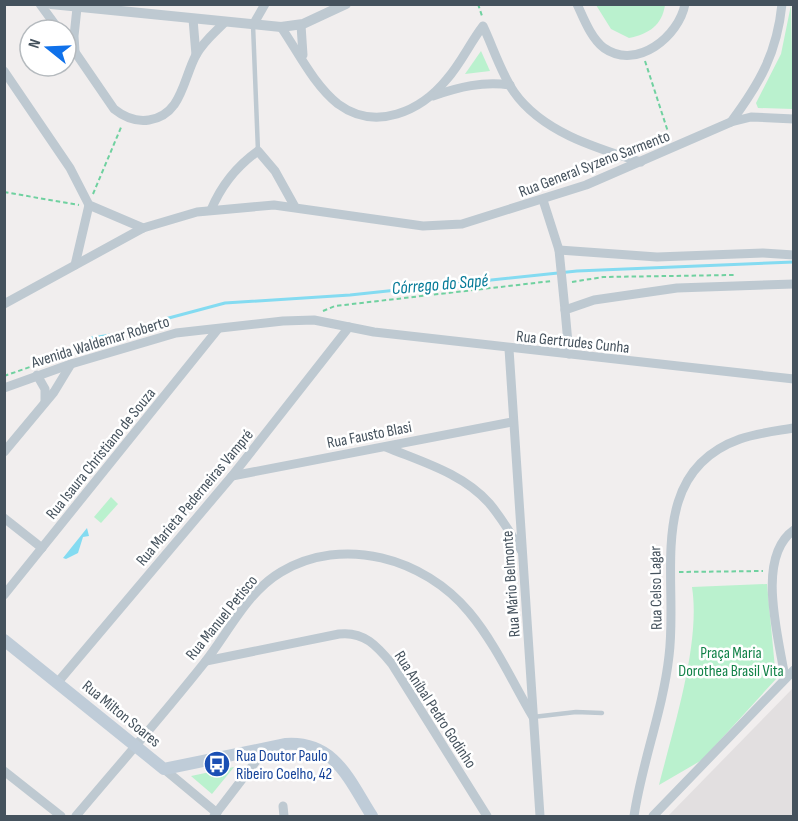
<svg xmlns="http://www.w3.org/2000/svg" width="798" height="821" font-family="'Sofia Sans Condensed',sans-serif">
<rect width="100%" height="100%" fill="#f1eeee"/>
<polygon fill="#e2dfe0" points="793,688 793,816 668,816"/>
<g fill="#baf1ce">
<path d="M 596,5 L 665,5 C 662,25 649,34 629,38 L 611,29 Z"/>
<polygon points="791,5 793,109 758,108 756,103 781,54"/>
<polygon points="481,51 490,71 465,74"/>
<polygon points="111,497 118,504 101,523 94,517"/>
<path d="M 767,584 L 776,679 L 702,760 L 659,785 C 673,729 701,643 692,587 Z"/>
<polygon points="234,767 212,794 191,776"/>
</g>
<polygon fill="#84dbf1" points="87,528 89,536 83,537 78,553 66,559 63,558"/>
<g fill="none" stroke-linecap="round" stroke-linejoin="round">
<polyline stroke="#84dbf1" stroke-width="3" points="92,338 136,331 165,319 225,303 350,295 577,271 794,262"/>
<g stroke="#70d1a0" stroke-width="2" stroke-dasharray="4.5 3" stroke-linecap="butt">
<polyline points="478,4 482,16"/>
<polyline points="645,61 670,138"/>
<polyline points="4,192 79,205"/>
<polyline points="93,194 122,125"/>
<polyline points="572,282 603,277 734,275"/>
<polyline points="323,311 335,306 552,281"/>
<polyline points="4,376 30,367"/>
<polyline points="679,572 763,571"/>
</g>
<g stroke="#bec9d1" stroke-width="4.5">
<polyline points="253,25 258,151"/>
<polyline points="533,717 576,712 602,713"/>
</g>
<g stroke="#bec9d1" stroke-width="9">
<polyline points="40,4 59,30"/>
<path d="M 577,4 C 584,19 591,38 604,48 C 637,71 679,36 685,4"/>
<polyline points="193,19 196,55"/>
<polyline points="253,25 265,4"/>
<polyline points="301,25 303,55"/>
<path d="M 281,27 C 298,52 314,85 338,104 C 376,132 421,111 447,79 C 461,63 470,43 483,26 C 493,47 501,73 514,92 C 542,132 596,148 641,162"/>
<path d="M 66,39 L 114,109 C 124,117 136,122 149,120 C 182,115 183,79 196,55 C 203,42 214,33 224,23"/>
<polyline points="75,51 74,36 77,8"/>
<polyline points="4,71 70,168 89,205 143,228"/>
<path d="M 433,96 C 459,87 483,81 510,85"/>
<path d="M 731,122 C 760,83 777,53 782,4"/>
<polyline points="543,200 559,250 565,310"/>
<path d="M 211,210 C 221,186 237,166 258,151 L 275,171 L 295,207"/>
<polyline points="559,250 657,257 763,253 794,255"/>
<polyline points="75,265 89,205"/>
<polyline points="4,304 143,228 197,212 274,205 423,226 462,224 586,185 731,122 751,117 794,119"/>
<polyline points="509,349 540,816"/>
<polyline points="569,354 565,310 594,300 677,288 794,284"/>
<polyline points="37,375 45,389 45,401"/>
<polyline points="4,388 71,364 176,333 283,321 314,320 374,332 794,379"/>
<path d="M 386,447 C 422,462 462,473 489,503 C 501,517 511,534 521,550"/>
<polyline points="4,452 54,392 71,364"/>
<polyline points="232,476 512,422"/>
<polyline points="4,518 42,548"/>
<polyline points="4,595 218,329"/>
<path d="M 206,661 L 339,634 C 364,631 377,646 392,664 L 487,816"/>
<path d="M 785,678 C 779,638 755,557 794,530"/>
<polyline points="58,682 232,476 349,327"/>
<polyline points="164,769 217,813"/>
<polyline points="4,771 61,816"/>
<polyline points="283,806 284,816"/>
<path d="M 76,816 C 119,765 163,715 205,662 C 228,633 247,592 281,572 C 343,535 424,558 469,612 C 495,643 513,683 533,717"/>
<polyline points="214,816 266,748"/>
<path d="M 634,816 C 642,762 663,710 669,656 C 679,580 644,473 740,439 C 757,433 776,431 794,428"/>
<polyline points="653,816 794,670"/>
</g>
<polyline stroke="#bec9d1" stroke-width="10" points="51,4 281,27 303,24 346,4"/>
<path stroke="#bfccd8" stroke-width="12" d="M 4,640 L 164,769 L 286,744 C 335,741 349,780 372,816"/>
</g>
<defs>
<symbol id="bus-disc" viewBox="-11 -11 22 22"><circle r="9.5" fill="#1a4fb4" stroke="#fff"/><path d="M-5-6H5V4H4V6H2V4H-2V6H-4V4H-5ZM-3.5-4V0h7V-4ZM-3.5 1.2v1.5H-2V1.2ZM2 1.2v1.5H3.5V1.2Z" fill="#fff"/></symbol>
</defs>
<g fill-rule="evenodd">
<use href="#bus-disc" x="202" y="749" width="30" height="30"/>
</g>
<g text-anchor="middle" stroke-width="5" stroke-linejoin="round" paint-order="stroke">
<g font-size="16" fill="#45525d" stroke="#fff">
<text transform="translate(594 163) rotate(-21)" y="6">Rua General Syzeno Sarmento</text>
<text transform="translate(100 341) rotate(-17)" y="6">Avenida Waldemar Roberto</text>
<text transform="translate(573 341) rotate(6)" y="6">Rua Gertrudes Cunha</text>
<text transform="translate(369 434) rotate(-11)" y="6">Rua Fausto Blasi</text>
<text transform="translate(100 453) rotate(-51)" y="6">Rua Isaura Christiano de Souza</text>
<text transform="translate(194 497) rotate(-50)" y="6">Rua Marieta Pederneiras Vampré</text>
<text transform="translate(510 584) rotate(-94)" y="6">Rua Mário Belmonte</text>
<text transform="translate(655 588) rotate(-91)" y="6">Rua Celso Lagar</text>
<text transform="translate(221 617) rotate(-51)" y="6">Rua Manuel Petisco</text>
<text transform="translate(436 709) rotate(57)" y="6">Rua Aníbal Pedro Godinho</text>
<text transform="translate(122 713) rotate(39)" y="6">Rua Milton Soares</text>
</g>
<g font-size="16" fill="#128248" stroke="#fff">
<text x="731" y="658">Praça Maria<tspan x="731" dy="18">Dorothea Brasil Vita</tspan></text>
</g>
<g font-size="16" fill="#164399" stroke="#fff" text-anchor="start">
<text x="236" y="761">Rua Doutor Paulo<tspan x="236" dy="18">Ribeiro Coelho, 42</tspan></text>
</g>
<g font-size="18" font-style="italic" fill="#067b98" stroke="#fff">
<text transform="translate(440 284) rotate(-5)" y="6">Córrego do Sapé</text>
</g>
</g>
<rect width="798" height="821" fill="none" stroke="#45525d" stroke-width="12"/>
<g transform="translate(48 48) rotate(288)"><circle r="28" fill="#ffffff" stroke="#b5babe" stroke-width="1.5"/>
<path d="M0-4.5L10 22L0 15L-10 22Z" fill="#0f71ea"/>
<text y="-9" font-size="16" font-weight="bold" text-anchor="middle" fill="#45525d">N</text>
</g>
</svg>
